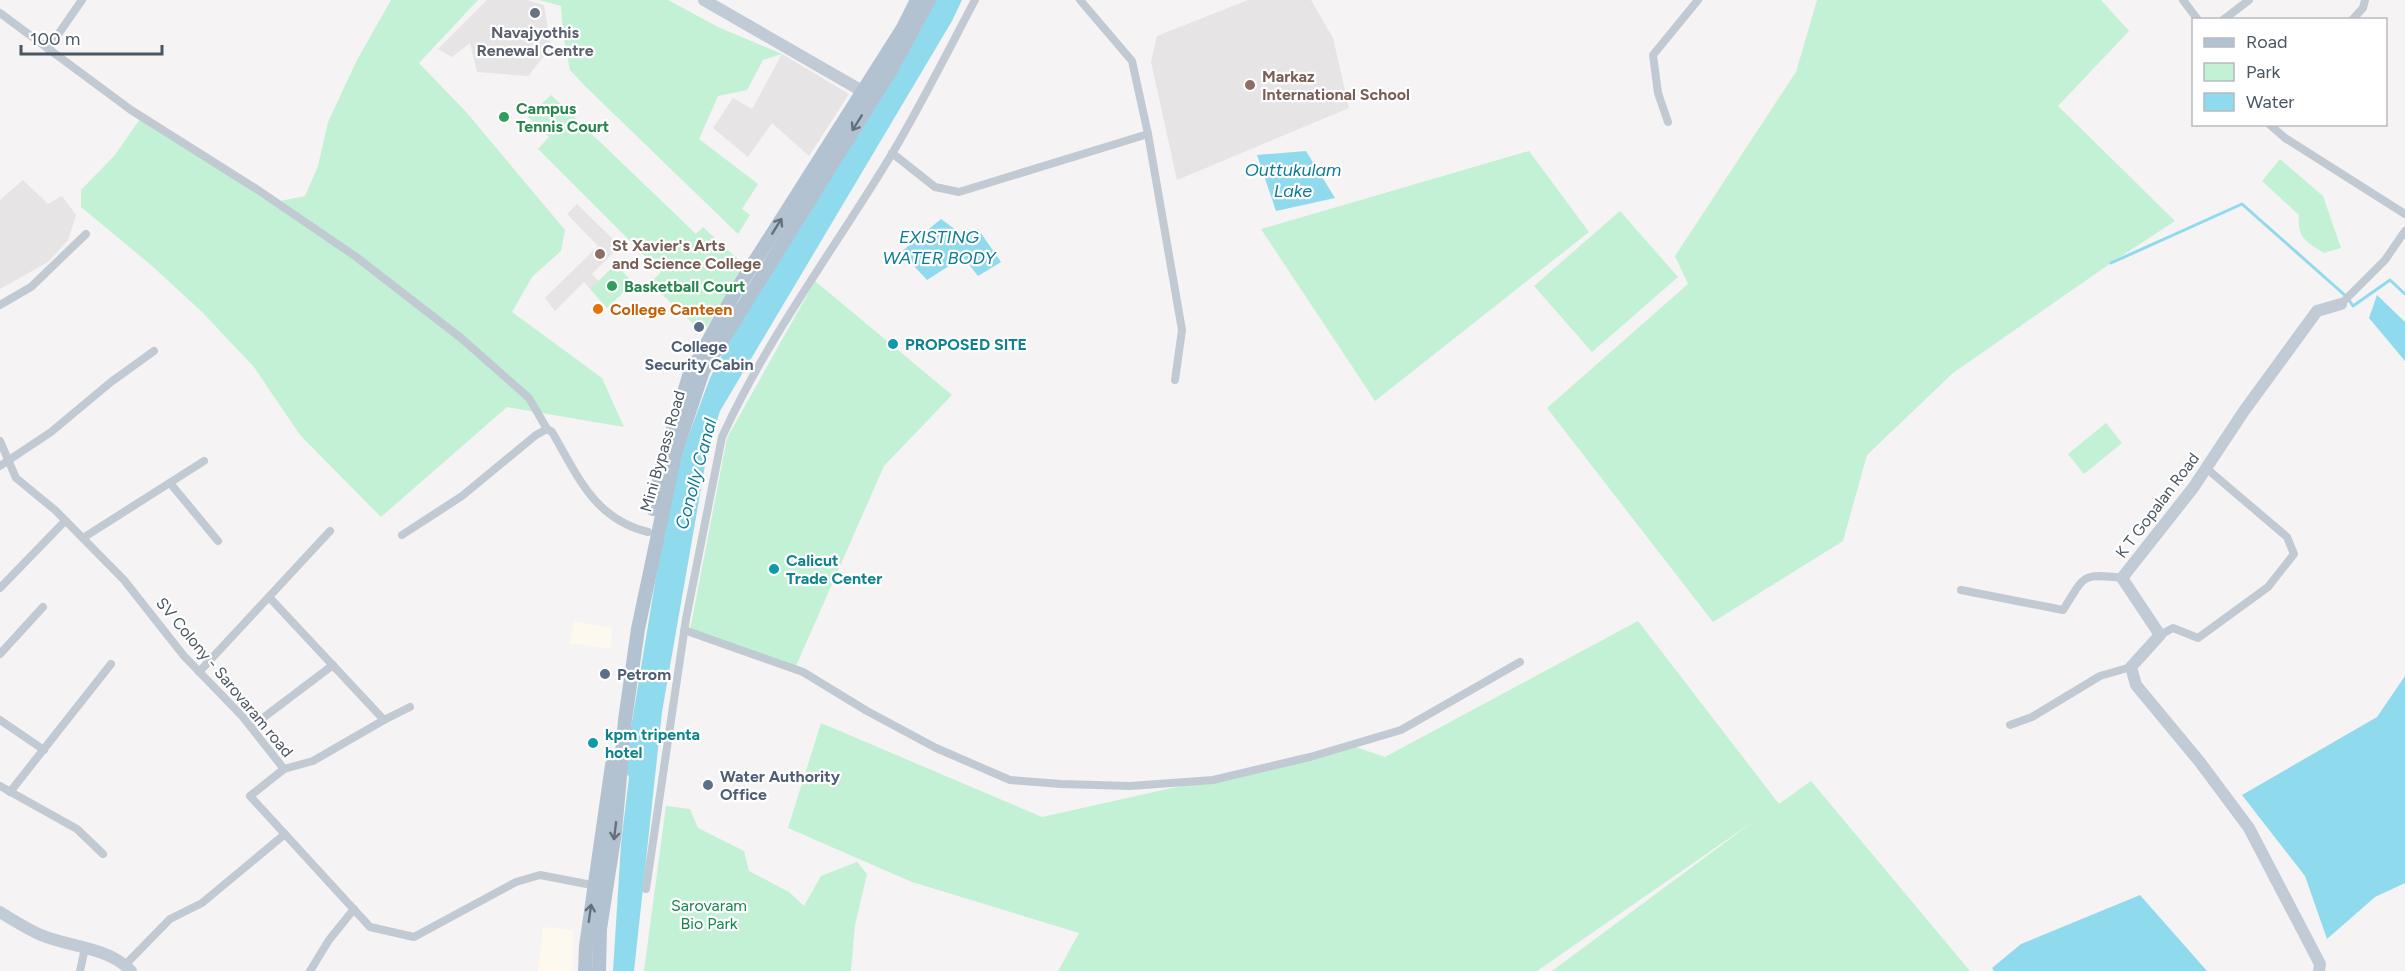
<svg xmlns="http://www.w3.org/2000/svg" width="2405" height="971" font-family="Figtree,sans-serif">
<rect width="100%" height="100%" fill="#f5f3f3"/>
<g fill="#fdf9ef">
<polygon points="574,621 612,628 611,649 569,643"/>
<polygon points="543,927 573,930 573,971 538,971"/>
</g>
<g fill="#e6e4e5">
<polygon points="487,0 527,0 544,5 551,47 528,76 477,72 470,43 452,57 438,49"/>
<polygon points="1248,0 1311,0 1333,38 1349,108 1177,180 1151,62 1157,36"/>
<polygon points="782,54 849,94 809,156 772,123 748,157 713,128 733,98 752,109"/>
<polygon points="23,180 48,204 62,196 76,215 68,240 48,262 0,289 0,200"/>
<polygon points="577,204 620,246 592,274 599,282 591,290 584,282 555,311 545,298 598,246 567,214"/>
</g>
<g fill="#c3f1d5">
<polygon points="391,0 478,0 419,63 467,113 565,230 561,251 532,277 512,312 602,378 624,427 507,407 381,517 300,435 254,367 202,312 151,265 81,207 81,190 115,155 142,116 275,202 305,196 318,166 328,122 357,60"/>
<polygon points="539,0 668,0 718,27 782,54 763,60 747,90 718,96 699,139 758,184 742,209 750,215 738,234 586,87 570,70 563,34 561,6"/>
<polygon points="1817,0 2101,0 2129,31 2058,106 2175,221 2111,263 1953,373 1867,455 1843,541 1713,622 1547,408 1688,284 1675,256 1796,72"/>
<polygon points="551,95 696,234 703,227 745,266 703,333 650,283 661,272 538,149 549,137 528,117"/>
<polygon points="1529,151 1589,232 1375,401 1261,229"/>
<path d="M 2280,159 L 2323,196 L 2341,248 L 2324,253 C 2306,242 2297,238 2299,215 L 2262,181 Z"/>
<polygon points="1620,211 1678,277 1592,352 1534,286"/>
<polygon points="616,264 633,283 607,308 590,289"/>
<polygon points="815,281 952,395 884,466 796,666 690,630 727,438"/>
<polygon points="2106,423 2122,443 2084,474 2068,454"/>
<polygon points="1638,621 1779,804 1811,781 1970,971 1552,971 1754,821 1537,971 1058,971 1079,933 912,882 788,828 821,723 1042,817 1289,762 1350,745 1385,757"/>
<polygon points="666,806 690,809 698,828 744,851 749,871 789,892 804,906 821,876 857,862 867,874 855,925 851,971 644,971"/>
</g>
<g fill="#90daee">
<polygon points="936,0 962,0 952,21 720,411 707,454 662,712 634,971 613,971 621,844 629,777 624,770 662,541 681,456 710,378 728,343"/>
<polygon points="1306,151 1335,198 1276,211 1257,155"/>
<polygon points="941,219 960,233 978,229 1001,262 978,276 963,257 927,280 901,252"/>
<polygon points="2377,295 2405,322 2405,361 2369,318"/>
<polygon points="2405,676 2405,883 2375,897 2327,939 2305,876 2242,795 2377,717"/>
<polygon points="2140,895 2207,971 1994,971 1992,968 2021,944"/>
</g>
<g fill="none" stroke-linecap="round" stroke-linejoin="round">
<polyline stroke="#90daee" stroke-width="3" points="2111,263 2242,204 2347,297 2353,306 2390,280 2405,294"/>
<g stroke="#c1cad2" stroke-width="8">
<polyline points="2183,0 2198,20"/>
<polyline points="0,13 131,110 258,190 355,256 461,338 529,398 547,429"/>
<polyline points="2223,20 2249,0"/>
<polyline points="2352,20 2363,8 2365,0"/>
<polyline points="48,49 82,0"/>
<polyline points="1668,122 1658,93 1653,55 1698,0"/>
<polyline points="2269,124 2285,138 2405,214"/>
<polyline points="1148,134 1182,330 1175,380"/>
<polyline points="892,153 935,187 959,192 1148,134 1132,61 1080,0"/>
<polyline points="2341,304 2385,260 2405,231"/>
<polyline points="0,305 31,287 86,234"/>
<polyline points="0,441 16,478 55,510 124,580 184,656 242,716 284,769 250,796 370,927 414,937 516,882 540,875 597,886"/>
<polyline points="0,466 51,432 111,382 154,351"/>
<polyline points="170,483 218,541"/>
<path d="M 402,535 L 462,496 L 536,435 L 547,429 L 552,432 C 578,476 594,519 648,532"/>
<polyline points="83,538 204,461"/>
<polyline points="0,588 65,521"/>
<path d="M 1961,590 L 2063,610 C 2085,576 2080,573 2122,578"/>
<polyline points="269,597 384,720"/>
<polyline points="684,630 803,672 867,711 936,748 1010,780 1061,784 1130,786 1213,780 1310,757 1401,730 1520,662"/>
<polyline points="2160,635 2173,628 2198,638 2268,587 2294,554 2287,537 2206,468"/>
<polyline points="0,654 43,607"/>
<polyline points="199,672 330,531"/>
<polyline points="0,720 44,750"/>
<polyline points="2010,725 2032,717 2100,676 2131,667"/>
<polyline points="251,727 333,665"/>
<polyline points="284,769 313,761 384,720 410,707"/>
<polyline points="0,786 77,829 103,854"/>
<polyline points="10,792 111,664"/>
<path d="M 646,889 L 686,619 L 722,437 C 768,336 836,247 893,152 C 922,103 948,51 975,0"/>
<polyline points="125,965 170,919 202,903 285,834"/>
<polyline points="80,971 85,948"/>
<polyline points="310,971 329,940 354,909"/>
</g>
<g stroke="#c1cbd6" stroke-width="12">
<polyline points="704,0 869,95"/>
<path d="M 0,912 C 13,920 27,929 41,935 C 69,947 109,947 131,971"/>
<polyline points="2319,971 2320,964 2249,828 2199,761 2136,685 2131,667 2160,635 2122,578 2193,488 2244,411 2317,311 2341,304"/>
</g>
<g stroke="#b3c2d1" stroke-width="14">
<polyline points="653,509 663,462 689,376 734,294 903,28 917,0"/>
<polyline points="585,971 586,946 612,765"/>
<polyline points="599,971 600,929 615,832 625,720 638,629 675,454 703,371 892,68 929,0"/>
</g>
</g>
<defs><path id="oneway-shaft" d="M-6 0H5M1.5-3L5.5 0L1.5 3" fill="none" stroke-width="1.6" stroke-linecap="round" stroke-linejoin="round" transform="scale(1.5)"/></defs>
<g stroke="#64717d">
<use href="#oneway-shaft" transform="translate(857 123) rotate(122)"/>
<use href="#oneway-shaft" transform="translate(777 226) rotate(-58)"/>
<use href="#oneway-shaft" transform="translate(615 831) rotate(97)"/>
<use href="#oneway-shaft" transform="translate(590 913) rotate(-82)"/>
</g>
<circle fill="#6b7280" stroke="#fff" stroke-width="2" cx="535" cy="13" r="6"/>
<g fill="#8d6e63" stroke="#fff" stroke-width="2">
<circle cx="1250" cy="85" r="6"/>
<circle cx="600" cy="254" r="6"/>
</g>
<g fill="#2e9e5b" stroke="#fff" stroke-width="2">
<circle cx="504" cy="117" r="6"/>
<circle cx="612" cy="286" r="6"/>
</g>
<circle fill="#e8710a" stroke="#fff" stroke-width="2" cx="598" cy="309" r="6"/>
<g fill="#5c6f8a" stroke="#fff" stroke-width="2">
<circle cx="699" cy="327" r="6"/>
<circle cx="605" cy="674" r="6"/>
<circle cx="708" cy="785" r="6"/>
</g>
<g fill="#0f9aa8" stroke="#fff" stroke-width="2">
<circle cx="893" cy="344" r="6"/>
<circle cx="774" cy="569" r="6"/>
<circle cx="593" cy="743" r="6"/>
</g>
<g text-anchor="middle" stroke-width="4.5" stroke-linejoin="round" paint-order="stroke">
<g font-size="16" font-weight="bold" fill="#5b616d" stroke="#fff">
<text x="535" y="38">Navajyothis<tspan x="535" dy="18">Renewal Centre</tspan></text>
</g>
<g font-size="16" font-weight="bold" fill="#785e54" stroke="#fff" text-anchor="start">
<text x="1262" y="82">Markaz<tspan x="1262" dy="18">International School</tspan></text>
<text x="612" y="251">St Xavier's Arts<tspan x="612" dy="18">and Science College</tspan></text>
</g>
<g font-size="16" font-weight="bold" fill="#27864d" stroke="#fff" text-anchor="start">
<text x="516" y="114">Campus<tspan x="516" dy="18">Tennis Court</tspan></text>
<text x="624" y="292">Basketball Court</text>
</g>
<g font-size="16" font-weight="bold" fill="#c56008" stroke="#fff" text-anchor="start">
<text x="610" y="315">College Canteen</text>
</g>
<g font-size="16" font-weight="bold" fill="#0d838f" stroke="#fff" text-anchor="start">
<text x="905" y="350">PROPOSED SITE</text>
<text x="786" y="566">Calicut<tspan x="786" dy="18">Trade Center</tspan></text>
<text x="605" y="740">kpm tripenta<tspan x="605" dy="18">hotel</tspan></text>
</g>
<g font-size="16" font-weight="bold" fill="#4e5e75" stroke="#fff" text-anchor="start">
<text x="699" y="352" text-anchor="middle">College<tspan x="699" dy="18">Security Cabin</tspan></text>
<text x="617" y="680">Petrom</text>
<text x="720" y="782">Water Authority<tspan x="720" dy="18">Office</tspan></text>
</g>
<g font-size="16" fill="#4a5661" stroke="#fff">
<text transform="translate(662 451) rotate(-74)" y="6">Mini Bypass Road</text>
<text transform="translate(2157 505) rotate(-53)" y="6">K T Gopalan Road</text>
<text transform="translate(225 677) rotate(50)" y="6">SV Colony - Sarovaram road</text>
</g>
<g font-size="16" fill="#17864f" stroke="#fff">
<text x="709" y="911">Sarovaram<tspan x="709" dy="18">Bio Park</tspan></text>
</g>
<g font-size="18" font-style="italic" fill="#0c7c9b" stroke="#fff">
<text x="1293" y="176">Outtukulam<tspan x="1293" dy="21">Lake</tspan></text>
<text x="939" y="243">EXISTING<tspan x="939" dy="21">WATER BODY</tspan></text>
<text transform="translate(696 474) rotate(-75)" y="6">Conolly Canal</text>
</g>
</g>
<rect x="2192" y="18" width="195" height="108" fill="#ffffff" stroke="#b7bbc0" stroke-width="1.5"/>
<rect x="2204" y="38" width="30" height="9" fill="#b3c2d1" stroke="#b7bbc0" stroke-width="1.5"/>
<text x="2246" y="48" font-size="18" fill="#4a5661">Road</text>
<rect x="2204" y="63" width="30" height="18" fill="#c3f1d5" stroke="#b7bbc0" stroke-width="1.5"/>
<text x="2246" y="78" font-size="18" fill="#4a5661">Park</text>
<rect x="2204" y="93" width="30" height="18" fill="#90daee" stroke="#b7bbc0" stroke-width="1.5"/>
<text x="2246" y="108" font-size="18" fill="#4a5661">Water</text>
<path d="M21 45v9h141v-9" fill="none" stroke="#4a5661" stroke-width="3"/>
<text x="30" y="45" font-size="18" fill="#4a5661" stroke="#ffffff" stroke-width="4.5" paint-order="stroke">100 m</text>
</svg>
